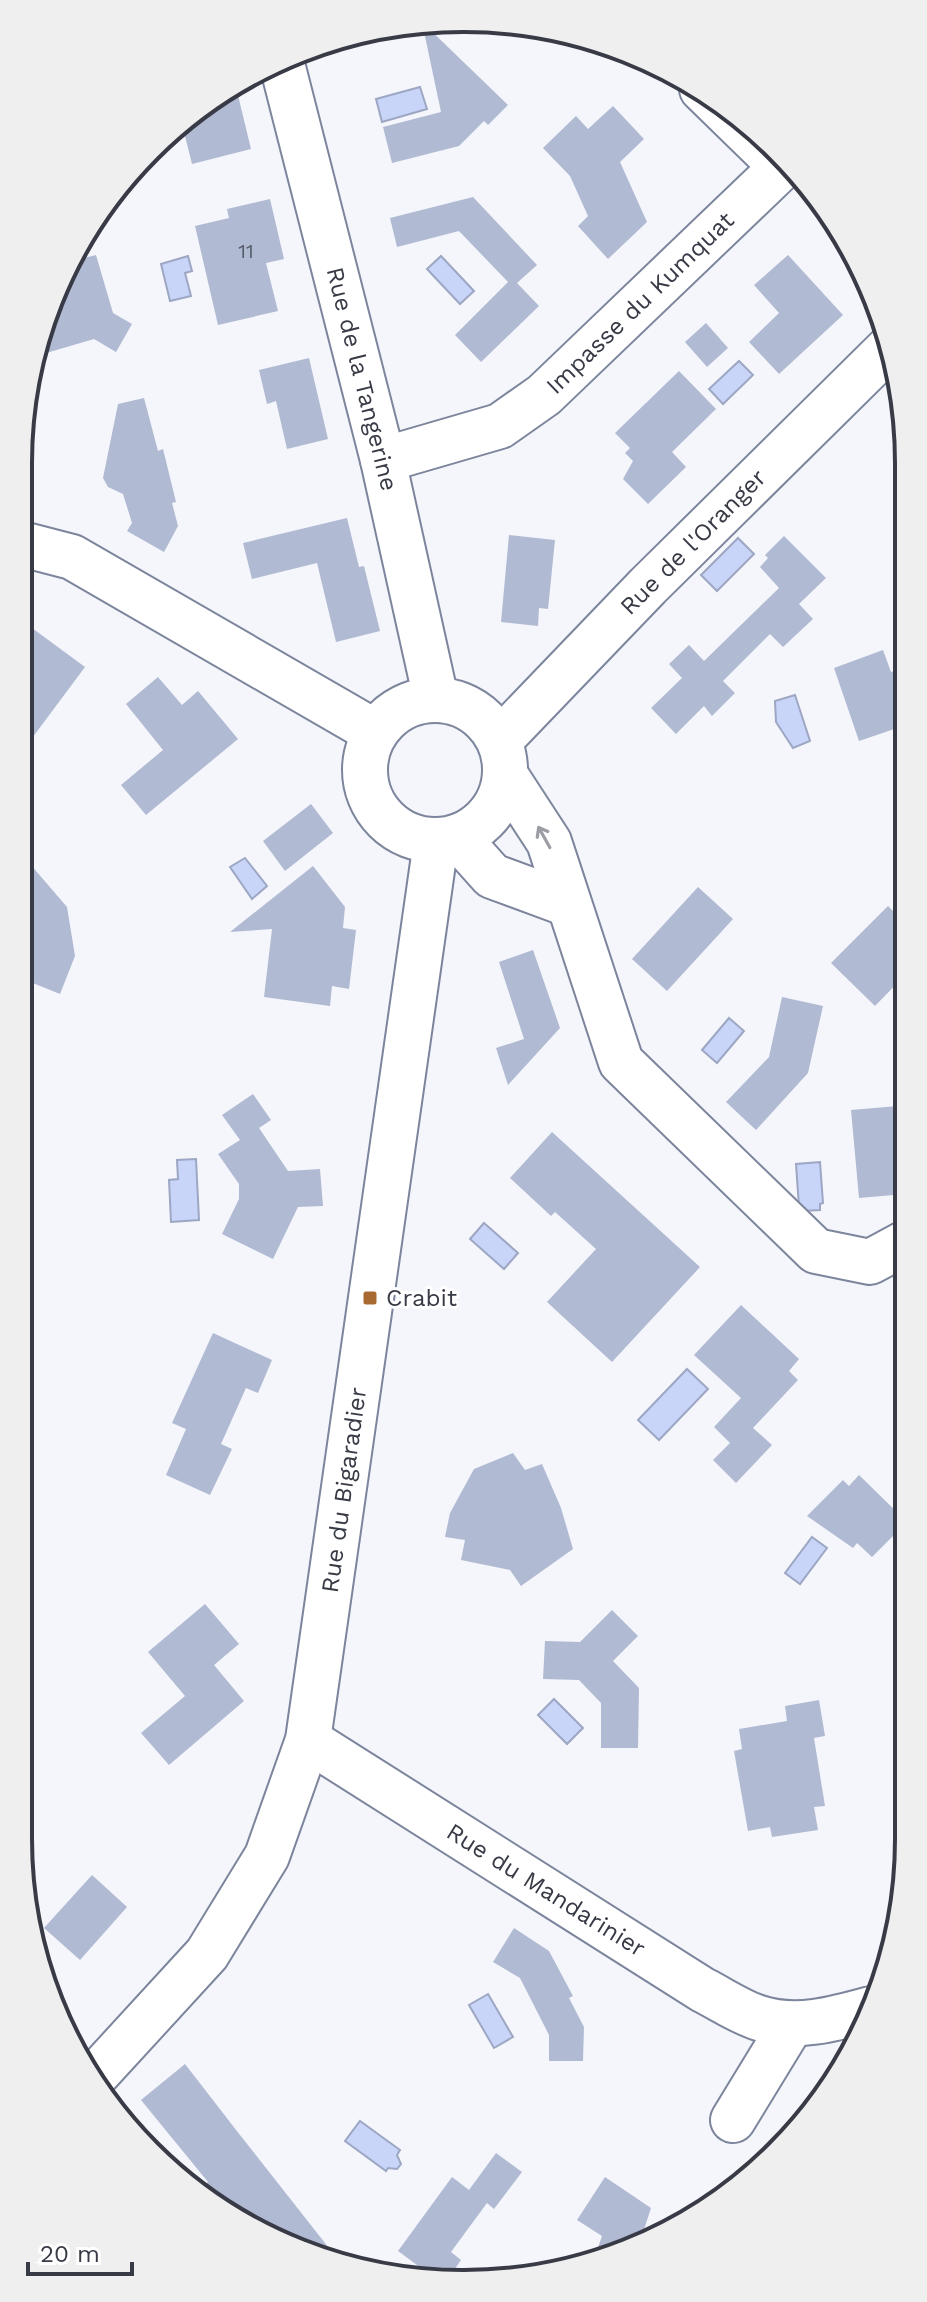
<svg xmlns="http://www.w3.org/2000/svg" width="927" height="2302" font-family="'Work Sans',sans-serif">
<rect width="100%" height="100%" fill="#f4f6fb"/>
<g fill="#c8d5f9" stroke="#9da7c3" stroke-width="2">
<polygon points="420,87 427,109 382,122 376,99"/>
<polygon points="188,256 192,271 185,273 191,296 170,301 161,264"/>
<polygon points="441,256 474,291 460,304 427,269"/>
<polygon points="739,361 753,375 723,404 709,389"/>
<polygon points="738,538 754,554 717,591 701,575"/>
<polygon points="795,695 810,741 793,748 776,722 775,701"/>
<polygon points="245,858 267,886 252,899 230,867"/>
<polygon points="729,1018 744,1031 717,1063 702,1050"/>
<polygon points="196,1159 199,1220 171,1222 169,1180 178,1179 177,1160"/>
<polygon points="820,1162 823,1203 820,1204 820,1210 802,1211 799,1207 796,1164"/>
<polygon points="484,1223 518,1253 504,1269 470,1239"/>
<polygon points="687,1369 708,1389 659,1440 638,1420"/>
<polygon points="812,1537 827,1548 800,1584 785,1573"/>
<polygon points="554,1699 583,1728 567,1744 538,1715"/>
<polygon points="488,1994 513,2037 494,2048 469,2005"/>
<polygon points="360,2121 400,2150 397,2155 401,2164 397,2169 388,2168 386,2171 345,2141"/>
</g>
<g fill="#b1bad3">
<polygon points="422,22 508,105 488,125 484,121 459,146 392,163 383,127 441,112"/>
<polygon points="236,87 251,149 192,164 183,128"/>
<polygon points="613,106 644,139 620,162 647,222 608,259 578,226 588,216 570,176 543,148 576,116 588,129"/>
<polygon points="473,197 537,265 517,283 539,306 481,362 455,335 508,282 459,231 397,247 390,218"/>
<polygon points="270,199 284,259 266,263 278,311 218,325 195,226 229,218 227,209"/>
<polygon points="96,255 113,313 132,324 116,352 94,339 36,356 42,321 76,260"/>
<polygon points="788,255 843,315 779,374 749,342 779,313 754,285"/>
<polygon points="706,323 728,348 707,367 685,342"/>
<polygon points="309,358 328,439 287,449 276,401 267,404 259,370"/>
<polygon points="679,371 716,409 672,452 686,467 648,504 623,479 633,461 625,453 630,448 615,433"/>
<polygon points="144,398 158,451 163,449 176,502 172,503 178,526 164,552 127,531 132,523 123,494 108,487 103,478 118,404"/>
<polygon points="347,518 359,567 364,566 380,631 336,642 317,563 252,579 243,543"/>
<polygon points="509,535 555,540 548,609 539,608 538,626 501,622"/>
<polygon points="784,536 826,578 799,604 813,619 783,647 770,634 723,681 735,693 712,716 704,706 676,734 651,708 682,678 669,664 689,645 704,661 779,588 760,567 768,558 765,555"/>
<polygon points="32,628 85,667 18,757 18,648"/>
<polygon points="883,650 891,672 906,667 906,725 859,741 834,668"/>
<polygon points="158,677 182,705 198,691 238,739 146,815 121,785 163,750 126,704"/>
<polygon points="311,804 333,833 285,871 263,841"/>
<polygon points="18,850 67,907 75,956 60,994 18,977 18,966 23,954 18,925"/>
<polygon points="313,866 345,907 343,928 356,930 349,989 332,986 330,1006 264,997 272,929 230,932"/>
<polygon points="698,887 733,919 667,991 632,959"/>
<polygon points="888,906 907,925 907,973 875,1006 831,963"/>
<polygon points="533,950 560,1028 508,1085 496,1048 524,1039 499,962"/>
<polygon points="782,997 823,1006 808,1073 756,1130 726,1102 769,1057"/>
<polygon points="253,1094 271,1120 259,1128 288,1171 320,1169 323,1206 298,1207 273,1259 222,1234 239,1199 239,1184 218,1154 240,1140 222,1115"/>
<polygon points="898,1106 905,1194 859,1198 851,1110"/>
<polygon points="552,1132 700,1267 612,1362 547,1302 596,1249 555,1212 551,1216 510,1178"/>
<polygon points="741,1305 799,1359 789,1371 798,1380 753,1428 772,1445 736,1483 713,1460 730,1443 714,1427 741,1398 694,1355"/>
<polygon points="213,1333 272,1360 258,1393 246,1388 221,1444 232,1449 210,1495 166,1475 186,1429 172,1423"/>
<polygon points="513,1453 525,1470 542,1464 561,1508 573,1549 521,1586 510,1570 461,1560 465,1540 445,1537 450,1513 474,1469"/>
<polygon points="859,1475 907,1522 872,1557 857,1543 853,1548 807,1516 843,1480 849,1486"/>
<polygon points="205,1604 239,1644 214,1665 244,1701 169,1765 141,1733 185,1696 148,1652"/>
<polygon points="612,1610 638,1636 613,1661 639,1688 638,1748 601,1748 601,1703 579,1680 543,1679 545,1641 580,1642"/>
<polygon points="819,1700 825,1736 814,1738 825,1806 814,1807 818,1830 772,1837 770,1827 748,1831 734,1751 742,1749 739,1729 787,1721 785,1706"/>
<polygon points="92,1875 127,1907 80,1960 44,1928"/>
<polygon points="514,1928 549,1951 573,1996 569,1998 584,2027 583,2061 549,2061 549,2035 520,1978 493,1962"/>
<polygon points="185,2064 240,2135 336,2257 241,2225 198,2189 208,2182 141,2100"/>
<polygon points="496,2153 522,2172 494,2209 487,2203 451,2252 461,2260 448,2279 436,2279 398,2251 452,2177 469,2190"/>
<polygon points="605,2177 651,2208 640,2242 594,2259 602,2236 577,2220"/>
</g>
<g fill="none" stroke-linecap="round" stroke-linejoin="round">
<defs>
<g id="minor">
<polyline points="281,60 383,460 436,699"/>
<polyline points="383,460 500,426 544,395 782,167 702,89"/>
<polyline points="18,543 72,557 375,732"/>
<circle cx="435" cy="770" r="70"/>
<polyline points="500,740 648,586 890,347"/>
<polyline points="506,776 549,842 621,1062 816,1251 870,1262 907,1242"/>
<polyline points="458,838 492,876 568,904"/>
<path d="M 308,1740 L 703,1990 C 721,1999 740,2012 759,2018 C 796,2030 835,2019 871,2009"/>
<polyline points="96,2075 207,1954 267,1856 308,1740 436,842"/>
<polyline points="733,2120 791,2025"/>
</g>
</defs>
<use href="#minor" stroke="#7d859d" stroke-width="48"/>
<use href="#minor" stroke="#fff" stroke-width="44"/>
</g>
<defs><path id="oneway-shaft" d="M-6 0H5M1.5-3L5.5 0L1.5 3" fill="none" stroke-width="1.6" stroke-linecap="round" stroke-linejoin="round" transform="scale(2)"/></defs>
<use stroke="#9c9da2" href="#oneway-shaft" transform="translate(544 837) rotate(-119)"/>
<rect fill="#a96a32" stroke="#fff" stroke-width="3" x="362" y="1290" width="16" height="16" rx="4"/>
<g text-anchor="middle" stroke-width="6" stroke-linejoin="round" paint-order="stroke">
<g font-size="20" fill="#565b69">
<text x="246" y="258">11</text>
</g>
<g font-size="24" fill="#383b46" stroke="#fff">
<text transform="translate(640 303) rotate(-44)" y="8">Impasse du Kumquat</text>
<text transform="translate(362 379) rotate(76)" y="8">Rue de la Tangerine</text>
<text transform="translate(693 542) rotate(-45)" y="8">Rue de l'Oranger</text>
<text transform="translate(344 1490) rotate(-82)" y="8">Rue du Bigaradier</text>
<text transform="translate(546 1890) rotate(32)" y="8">Rue du Mandarinier</text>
</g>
<g font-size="24" fill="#383b46" stroke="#fff" text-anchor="start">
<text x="386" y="1306">Crabit</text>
</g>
</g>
<path d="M0 0H927V2302H0ZM463 32H464A431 431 0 0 1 895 463V1839A431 431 0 0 1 464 2270H463A431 431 0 0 1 32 1839V463A431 431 0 0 1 463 32Z" fill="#efeff0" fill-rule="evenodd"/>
<path fill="none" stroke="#383b46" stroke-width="4" d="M463 32H464A431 431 0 0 1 895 463V1839A431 431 0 0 1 464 2270H463A431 431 0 0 1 32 1839V463A431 431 0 0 1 463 32Z"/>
<path d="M28 2262v12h104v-12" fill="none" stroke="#383b46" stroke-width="4"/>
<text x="40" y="2262" font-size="24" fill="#383b46" stroke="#ffffff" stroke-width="6" paint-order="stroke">20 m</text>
</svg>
